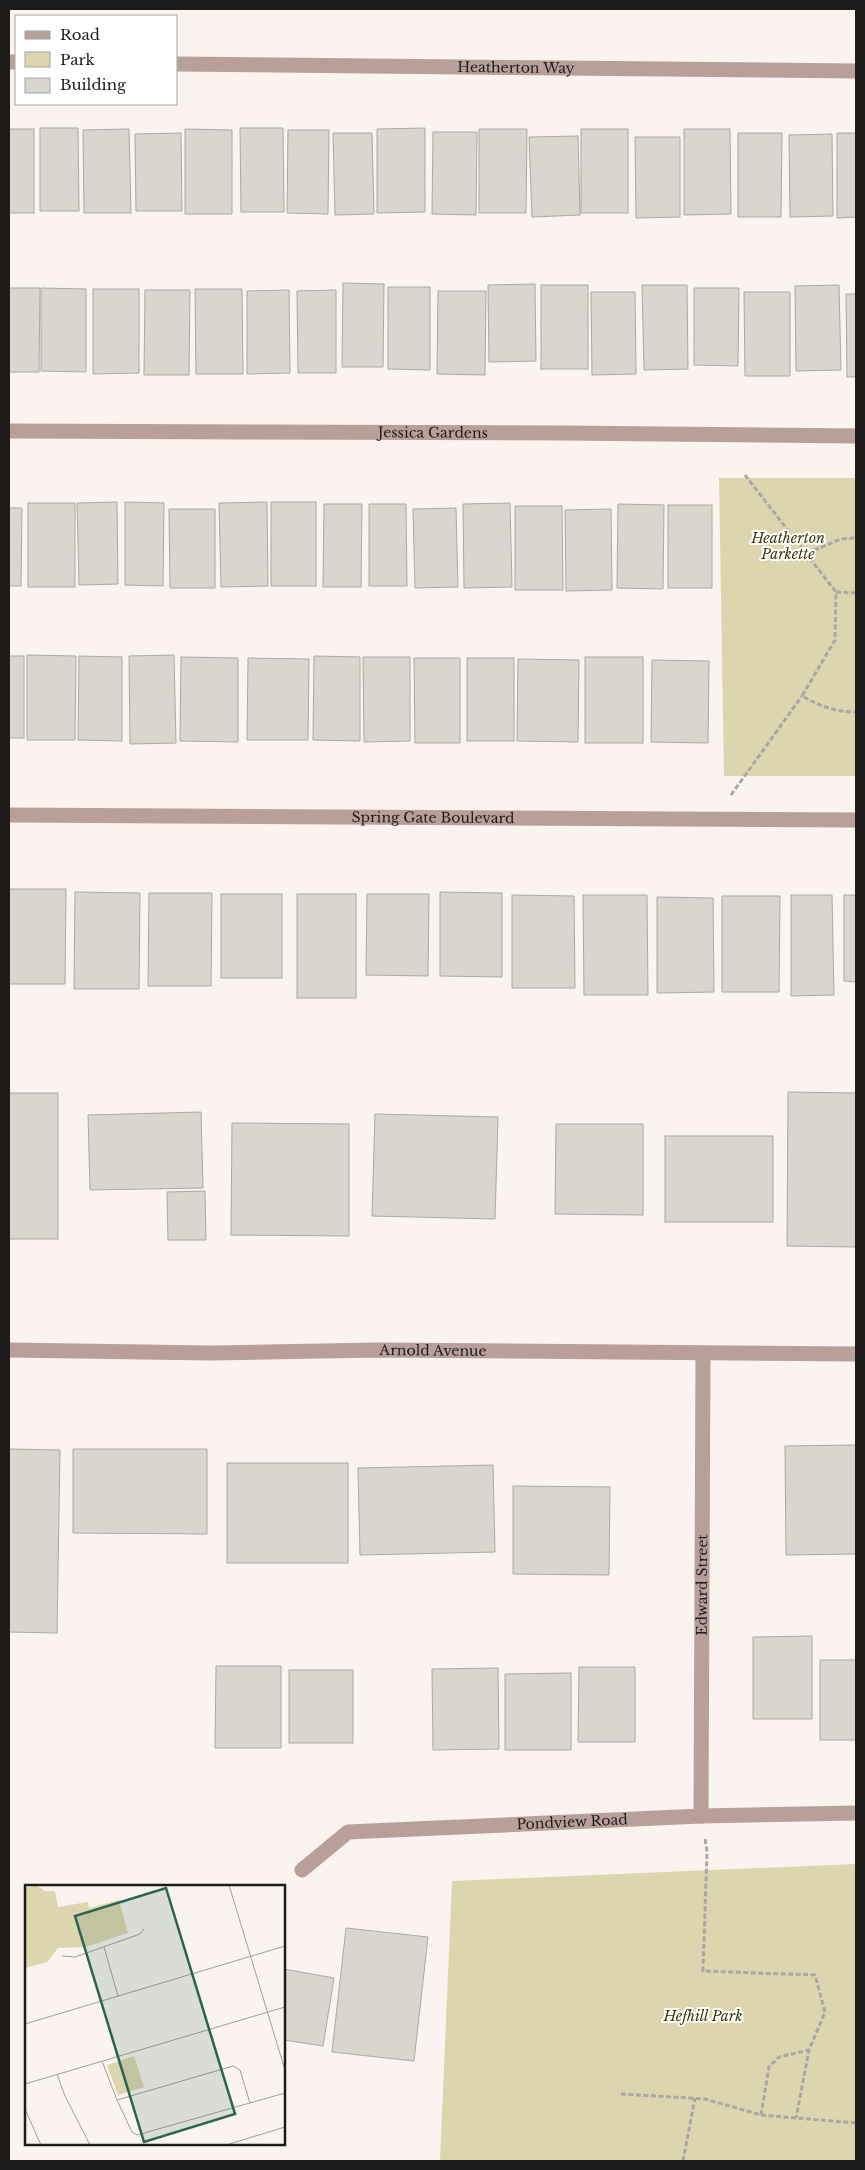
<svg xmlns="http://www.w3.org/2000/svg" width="865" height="2170" font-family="'Libre Baskerville',serif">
<rect width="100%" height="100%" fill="#faf3ef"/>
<g fill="#ddd5ad">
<polygon points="719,478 856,478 856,776 724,776"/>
<polygon points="856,1864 856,2161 440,2161 452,1881"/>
</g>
<g fill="#d9d5cf" stroke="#aca8a2">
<polygon points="40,128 78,128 79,211 40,211"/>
<polygon points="240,128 283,128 284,212 241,212"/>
<polygon points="425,128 425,212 377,213 377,129"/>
<rect x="9" y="129" width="25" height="84"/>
<polygon points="129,129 131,213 84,213 83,130"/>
<polygon points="185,129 232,130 232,214 185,214"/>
<polygon points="479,129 527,129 526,213 479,213"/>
<rect x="581" y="129" width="47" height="84"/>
<polygon points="684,129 730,129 731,214 684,215"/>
<polygon points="288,130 329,130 328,214 287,213"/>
<polygon points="433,132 477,132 476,215 432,214"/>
<polygon points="181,133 182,211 136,211 135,134"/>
<polygon points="333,133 372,133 374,214 335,215"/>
<polygon points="738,133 782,133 781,217 738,217"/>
<polygon points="837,133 856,133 856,217 837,218"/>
<polygon points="832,134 833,216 790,217 789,135"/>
<polygon points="578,136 580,215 532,217 529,137"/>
<polygon points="635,137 680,137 680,217 636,218"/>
<polygon points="343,283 384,284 383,367 342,367"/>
<polygon points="535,284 536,361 489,362 488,285"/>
<rect x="541" y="285" width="47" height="84"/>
<polygon points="642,285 687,285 688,369 644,370"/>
<polygon points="839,285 841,370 796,371 795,286"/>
<polygon points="388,287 430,287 430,370 388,369"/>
<polygon points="9,288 40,288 39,372 9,372"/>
<polygon points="41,288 86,289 86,372 41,371"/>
<polygon points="694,288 739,288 738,366 694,365"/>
<polygon points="93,289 139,289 139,373 93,374"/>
<polygon points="195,289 242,289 243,374 196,374"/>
<polygon points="145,290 190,290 189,375 144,375"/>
<polygon points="289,290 290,373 247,374 247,291"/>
<polygon points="336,290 336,373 298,373 297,291"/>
<polygon points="438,291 486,291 485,375 437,374"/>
<polygon points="591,292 635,292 636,374 592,375"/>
<polygon points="744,292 790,292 790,376 745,376"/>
<polygon points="846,294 856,294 856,377 847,377"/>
<polygon points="117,502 118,584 79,585 77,503"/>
<polygon points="125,502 164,503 163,586 125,585"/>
<polygon points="267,502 268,586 221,587 219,503"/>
<rect x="271" y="502" width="45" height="84"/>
<rect x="28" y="503" width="47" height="84"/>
<polygon points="510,503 512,587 464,588 463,504"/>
<polygon points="324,504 362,504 361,587 323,587"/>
<polygon points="369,504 406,504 407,586 369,586"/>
<polygon points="618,504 664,505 663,589 617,588"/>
<rect x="668" y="505" width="44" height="83"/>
<polygon points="515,506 562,506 563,590 515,590"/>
<polygon points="9,508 22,508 21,586 9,586"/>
<polygon points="456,508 458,587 415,588 413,509"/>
<polygon points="169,509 215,509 215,588 170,588"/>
<polygon points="611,509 612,590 566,591 565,510"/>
<polygon points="27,655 76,656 75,740 27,740"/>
<polygon points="174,655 176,743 130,744 129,656"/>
<rect x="9" y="656" width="15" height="82"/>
<polygon points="79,656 122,657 122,741 78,740"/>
<polygon points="314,656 360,657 360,741 313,740"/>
<polygon points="181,657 238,658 238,742 180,741"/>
<polygon points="363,657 410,657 410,741 364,742"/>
<rect x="585" y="657" width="58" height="86"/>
<polygon points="248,658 309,659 308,740 247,740"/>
<polygon points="414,658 460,658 460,743 415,743"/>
<rect x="467" y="658" width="47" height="83"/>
<polygon points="518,659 579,660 578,742 517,741"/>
<polygon points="652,660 709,661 708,743 651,742"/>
<polygon points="9,889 66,889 65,984 9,984"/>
<polygon points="75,892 140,893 139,989 74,989"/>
<polygon points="440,892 502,893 502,977 440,976"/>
<polygon points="149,893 212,893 211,986 148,986"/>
<rect x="221" y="894" width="61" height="84"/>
<rect x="297" y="894" width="59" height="104"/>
<polygon points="367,894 429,894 428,976 366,975"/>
<polygon points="512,895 574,896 575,988 512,988"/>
<polygon points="583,895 647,895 648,995 584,995"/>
<polygon points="791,895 832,895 834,995 791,996"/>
<polygon points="844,895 856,895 856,982 844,981"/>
<polygon points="722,896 780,896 779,992 722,992"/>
<polygon points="657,897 713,898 714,992 657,993"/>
<polygon points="788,1092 856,1093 856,1247 787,1246"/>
<rect x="9" y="1093" width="49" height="146"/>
<polygon points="201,1112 203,1188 90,1190 88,1115"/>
<polygon points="375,1114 498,1117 495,1219 372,1216"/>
<polygon points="232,1123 349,1124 349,1236 231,1235"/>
<polygon points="556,1124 643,1124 643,1215 555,1214"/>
<rect x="665" y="1136" width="108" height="86"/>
<polygon points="205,1191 206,1240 168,1240 167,1192"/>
<polygon points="856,1445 856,1554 786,1555 785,1446"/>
<polygon points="9,1449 60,1450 57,1633 9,1632"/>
<polygon points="73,1449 207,1449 207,1534 73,1533"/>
<rect x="227" y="1463" width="121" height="100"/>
<polygon points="493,1465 495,1552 360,1555 358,1468"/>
<polygon points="513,1486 610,1487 609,1575 513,1574"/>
<polygon points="812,1636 812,1719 753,1719 753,1637"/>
<rect x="820" y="1660" width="36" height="80"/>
<polygon points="216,1666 281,1666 281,1748 215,1748"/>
<polygon points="579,1667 635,1667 635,1742 578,1742"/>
<polygon points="498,1668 499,1749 433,1750 432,1669"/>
<rect x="289" y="1670" width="64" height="73"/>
<polygon points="571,1673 571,1750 505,1750 505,1674"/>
<polygon points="346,1928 428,1937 414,2061 332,2052"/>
<polygon points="284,1969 334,1978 323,2046 284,2040"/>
</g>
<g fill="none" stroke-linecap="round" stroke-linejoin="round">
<g stroke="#aba6a3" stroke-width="3" stroke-dasharray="5 2.5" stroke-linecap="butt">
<polyline points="745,475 836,592"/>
<polyline points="807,553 841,539 856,538"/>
<path d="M 856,593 L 836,592 L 835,640 L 802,696 C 820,706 835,712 856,712"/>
<polyline points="731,795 802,696"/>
<polyline points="705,1839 707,1851 703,1971 815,1975 825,2012 809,2050 796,2118"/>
<polyline points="621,2094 705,2099 761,2115 856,2123"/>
<polyline points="761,2115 769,2067 779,2057 809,2050"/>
<polyline points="683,2161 695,2098"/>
</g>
<g stroke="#b89f9a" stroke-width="15">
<polyline points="9,62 16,62"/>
<path id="s1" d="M 176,64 L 856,71"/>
<path id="s2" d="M 9,431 L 564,433 L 856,436"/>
<path id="s3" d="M 9,815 L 856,820"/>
<path id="s4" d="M 9,1350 L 210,1353 L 377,1350 L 856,1354"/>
<path id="s5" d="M 701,1816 L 703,1353"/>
<path id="s6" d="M 302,1870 L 348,1832 L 701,1816 L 856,1813"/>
</g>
</g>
<g text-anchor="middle" stroke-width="4" stroke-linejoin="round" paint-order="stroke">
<g font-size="14" fill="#1e1c1b" stroke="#fff">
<text dy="5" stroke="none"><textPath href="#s1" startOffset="340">Heatherton Way</textPath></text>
<text dy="5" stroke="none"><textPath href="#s2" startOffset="424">Jessica Gardens</textPath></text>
<text dy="5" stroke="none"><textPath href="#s3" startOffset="424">Spring Gate Boulevard</textPath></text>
<text dy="5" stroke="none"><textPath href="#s4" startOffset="424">Arnold Avenue</textPath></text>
<text dy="5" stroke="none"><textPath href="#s5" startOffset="231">Edward Street</textPath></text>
<text dy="5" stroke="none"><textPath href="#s6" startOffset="284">Pondview Road</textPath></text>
</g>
<g font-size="14" font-style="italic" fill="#3c340a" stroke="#fff">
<text x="788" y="543">Heatherton<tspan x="788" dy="16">Parkette</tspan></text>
<text x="703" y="2021">Hefhill Park</text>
</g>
</g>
<g transform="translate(25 1885)">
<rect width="260" height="260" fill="#faf3ef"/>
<path d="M 11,0 L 20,6 L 30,6 L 33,22 L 63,17 L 64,23 L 94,15 L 103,48 L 61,62 L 33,63 L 22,77 L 0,83 L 0,3 ZM 109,171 L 119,202 L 93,210 L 82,180 Z" fill="#ddd5ad"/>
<path fill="none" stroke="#a29d9a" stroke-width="1" d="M 204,0 L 260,185M 79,62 L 93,111M 37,71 L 50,72 L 115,49 L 119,44M 0,139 L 260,61M 77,176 L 92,215 L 107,247 L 112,250 L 260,208M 32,189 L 40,211 L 65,260M 0,199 L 260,122M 92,215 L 208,181 L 215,185 L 225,218M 0,224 L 16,260M 201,260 L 260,242"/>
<path fill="#286550" fill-opacity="0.15" stroke="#286550" stroke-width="2.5" d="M 141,3 L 210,229 L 119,257 L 50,31 Z"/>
<rect width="260" height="260" fill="none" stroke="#1e1c1b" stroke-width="2.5"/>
</g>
<rect width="865" height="2170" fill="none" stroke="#1e1c1b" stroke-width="20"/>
<rect x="15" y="15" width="162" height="90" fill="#ffffff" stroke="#a5a4a4"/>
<rect x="25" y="31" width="25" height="8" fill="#b89f9a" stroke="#a5a4a4"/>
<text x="60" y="40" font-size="15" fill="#1e1c1b">Road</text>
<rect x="25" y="52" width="25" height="15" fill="#ddd5ad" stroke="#a5a4a4"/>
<text x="60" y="65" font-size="15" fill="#1e1c1b">Park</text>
<rect x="25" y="78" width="25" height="15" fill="#d9d5cf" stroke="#a5a4a4"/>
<text x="60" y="90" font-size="15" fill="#1e1c1b">Building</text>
</svg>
